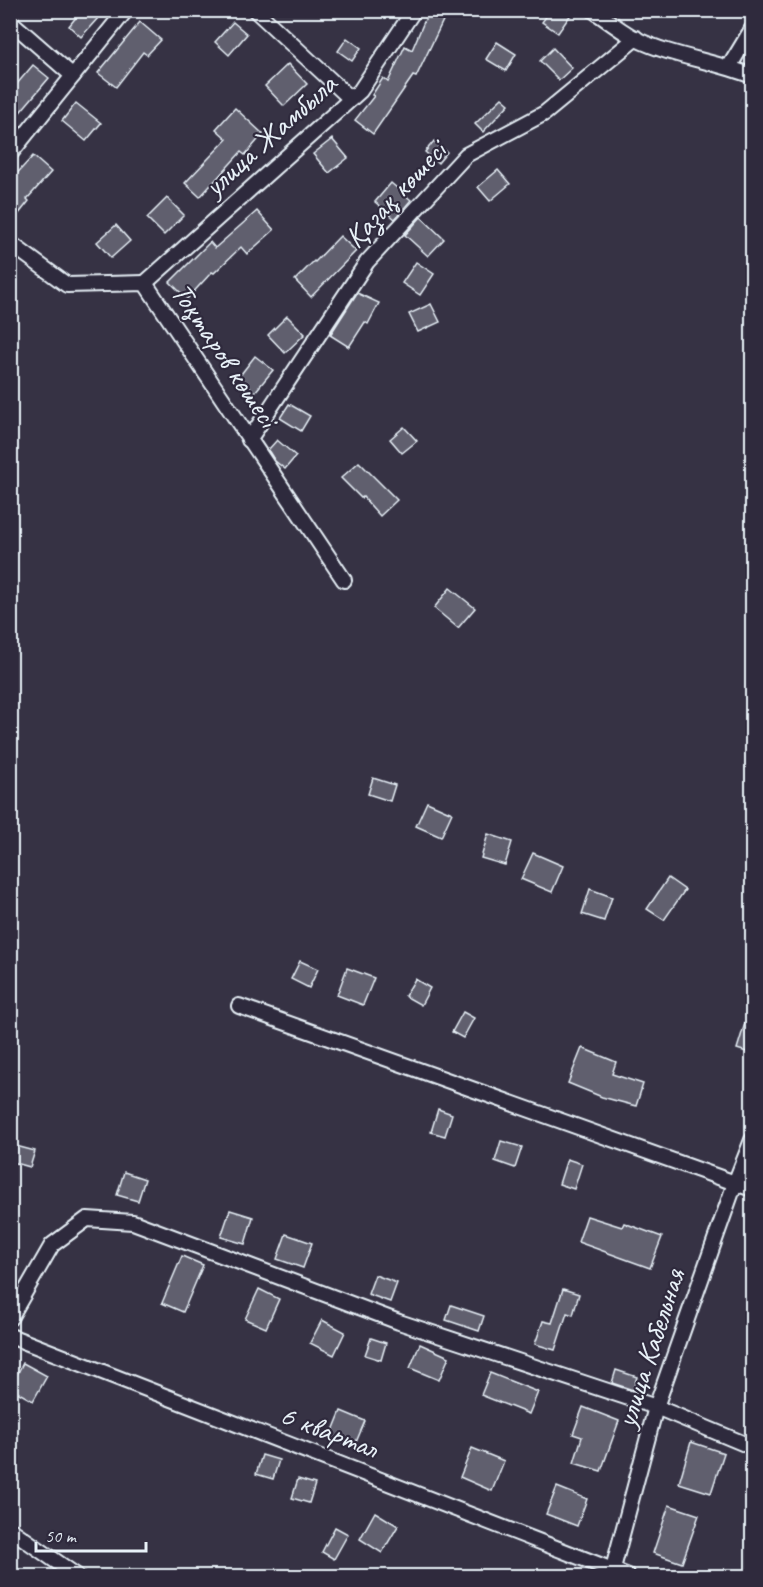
<svg xmlns="http://www.w3.org/2000/svg" width="763" height="1587" font-family="Caveat,sans-serif">
<rect width="100%" height="100%" fill="#363244"/>
<filter id="ink" filterUnits="userSpaceOnUse"><feTurbulence type="fractalNoise" baseFrequency=".0167" numOctaves="2"/><feDisplacementMap in="SourceGraphic" scale="12" xChannelSelector="R" yChannelSelector="G"/><feConvolveMatrix kernelMatrix="1 2 1 2 8 2 1 2 1" color-interpolation-filters="sRGB"/></filter>
<g filter="url(#ink)">
<g fill="#605e6e" stroke="#e8f1f8" stroke-width="1.5">
<polygon points="82,10 89,10 98,18 81,37 69,26"/>
<polygon points="429,10 448,10 416,77 413,76 373,134 355,120 374,96 372,95 383,78 388,82 405,46 412,50"/>
<polygon points="551,10 574,10 558,33 542,22"/>
<polygon points="140,22 161,40 147,55 143,52 116,87 98,73"/>
<polygon points="233,22 247,34 229,55 215,42"/>
<polygon points="347,38 361,48 352,61 338,51"/>
<polygon points="497,42 516,54 506,71 486,59"/>
<polygon points="553,48 572,68 559,80 540,61"/>
<polygon points="288,64 307,84 284,106 265,86"/>
<polygon points="33,65 49,78 10,124 10,92"/>
<polygon points="502,98 509,104 483,132 475,124"/>
<polygon points="76,103 101,123 86,141 62,121"/>
<polygon points="235,108 263,134 245,155 241,152 200,197 185,183 227,139 216,129"/>
<polygon points="332,139 348,158 329,173 313,154"/>
<polygon points="434,141 447,152 438,163 425,152"/>
<polygon points="33,156 51,172 27,199 29,201 10,225 10,181"/>
<polygon points="498,170 510,184 490,201 478,187"/>
<polygon points="391,183 411,200 395,219 375,202"/>
<polygon points="167,198 184,215 164,235 147,218"/>
<polygon points="257,211 274,230 247,254 241,247 214,273 212,272 187,299 170,282 210,242 215,248"/>
<polygon points="421,217 444,239 428,256 405,235"/>
<polygon points="116,225 130,241 111,258 97,242"/>
<polygon points="340,236 356,251 311,297 295,280 314,261 315,262"/>
<polygon points="416,262 434,274 420,295 402,283"/>
<polygon points="357,293 379,303 368,324 365,322 349,347 330,335"/>
<polygon points="431,304 440,322 418,332 409,314"/>
<polygon points="287,316 305,334 285,353 268,335"/>
<polygon points="255,356 273,370 255,392 238,378"/>
<polygon points="289,404 310,416 301,431 280,418"/>
<polygon points="404,427 417,441 402,453 390,439"/>
<polygon points="277,440 296,456 285,469 275,461 268,450"/>
<polygon points="359,462 397,500 380,516 363,497 361,498 341,478"/>
<polygon points="450,588 475,608 458,628 434,608"/>
<polygon points="373,778 395,785 390,801 368,794"/>
<polygon points="427,802 452,813 441,837 416,826"/>
<polygon points="488,834 512,842 505,865 481,858"/>
<polygon points="533,853 563,866 552,892 521,879"/>
<polygon points="668,878 685,890 664,920 647,909"/>
<polygon points="590,889 612,897 604,921 582,914"/>
<polygon points="300,961 318,969 309,988 291,979"/>
<polygon points="347,968 374,978 363,1005 337,995"/>
<polygon points="415,979 430,988 421,1005 405,996"/>
<polygon points="750,1007 753,1007 753,1054 737,1049"/>
<polygon points="463,1012 474,1018 463,1038 452,1032"/>
<polygon points="582,1048 616,1062 612,1074 643,1084 636,1106 602,1097 568,1083"/>
<polygon points="438,1109 452,1114 445,1136 431,1132"/>
<polygon points="501,1141 522,1147 515,1168 495,1161"/>
<polygon points="16,1146 35,1151 30,1167 12,1162"/>
<polygon points="567,1159 582,1164 574,1189 559,1184"/>
<polygon points="124,1172 145,1179 138,1201 117,1195"/>
<polygon points="230,1210 253,1217 245,1244 221,1237"/>
<polygon points="587,1216 622,1227 624,1223 662,1237 650,1268 578,1242"/>
<polygon points="286,1234 312,1243 303,1268 277,1259"/>
<polygon points="182,1256 203,1265 183,1312 162,1303"/>
<polygon points="375,1275 397,1283 390,1302 368,1294"/>
<polygon points="259,1289 279,1299 266,1328 245,1319"/>
<polygon points="563,1289 579,1294 573,1315 567,1313 555,1350 535,1344 543,1321 552,1323"/>
<polygon points="451,1305 484,1316 479,1331 446,1320"/>
<polygon points="322,1320 345,1332 334,1355 310,1343"/>
<polygon points="371,1338 386,1343 381,1360 365,1355"/>
<polygon points="420,1344 449,1357 439,1380 410,1368"/>
<polygon points="23,1363 47,1376 33,1401 10,1388"/>
<polygon points="616,1370 637,1377 633,1390 612,1383"/>
<polygon points="490,1373 538,1392 529,1414 481,1395"/>
<polygon points="583,1407 619,1421 601,1471 574,1463 582,1437 573,1434"/>
<polygon points="341,1411 365,1421 354,1447 330,1438"/>
<polygon points="691,1442 724,1453 711,1493 679,1483"/>
<polygon points="472,1448 504,1461 492,1491 460,1477"/>
<polygon points="262,1455 279,1460 273,1479 256,1474"/>
<polygon points="298,1479 315,1484 309,1503 292,1498"/>
<polygon points="557,1487 587,1499 577,1526 546,1514"/>
<polygon points="669,1505 699,1515 682,1563 653,1553"/>
<polygon points="375,1512 398,1526 382,1553 360,1539"/>
<polygon points="335,1527 348,1534 334,1559 322,1552"/>
</g>
<g fill="none" stroke-linecap="round" stroke-linejoin="round">
<defs>
<g id="minor">
<polyline points="255,10 351,99"/>
<path d="M 593,10 C 607,20 621,31 636,39 C 673,57 715,61 752,76"/>
<polyline points="10,21 73,76"/>
<polyline points="729,67 752,29"/>
<polyline points="10,154 126,10"/>
<polyline points="10,243 67,285 145,283 344,580"/>
<polyline points="145,283 360,91 414,10"/>
<polyline points="249,440 367,262 466,155 545,113 636,38"/>
<polyline points="239,1006 752,1189"/>
<polyline points="10,1318 52,1245 87,1219 133,1222 399,1322 656,1407 752,1447"/>
<polyline points="10,1336 628,1576"/>
<polyline points="10,1529 77,1576"/>
<polyline points="611,1576 656,1407 735,1183 752,1140"/>
</g>
</defs>
<use href="#minor" stroke="#e8f1f8" stroke-width="18"/>
<use href="#minor" stroke="#2f2a3d" stroke-width="14"/>
</g>
</g>
<g text-anchor="middle" stroke-width="4.5" stroke-linejoin="round" paint-order="stroke">
<g font-size="30" fill="#e8f1f8" stroke="#2f2a3d">
<text transform="translate(270 135) rotate(-42)" y="10">улица Жамбыла</text>
<text transform="translate(395 194) rotate(-47)" y="10">Қазақ көшесі</text>
<text transform="translate(225 355) rotate(56)" y="10">Тоқтаров көшесі</text>
<text transform="translate(650 1348) rotate(-72)" y="10">улица Кабельная</text>
<text transform="translate(329 1431) rotate(21)" y="10">6 квартал</text>
</g>
</g>
<rect width="763" height="1587" fill="none" stroke="#2f2a3d" stroke-width="36"/>
<rect x="18" y="18" width="727" height="1551" fill="none" stroke="#e8f1f8" stroke-width="2" filter="url(#ink)"/>
<path d="M36 1542v9h110v-9" fill="none" stroke="#e8f1f8" stroke-width="3"/>
<text x="45" y="1542" font-size="18" fill="#e8f1f8" stroke="#2f2a3d" stroke-width="4.5" paint-order="stroke">50 m</text>
</svg>
